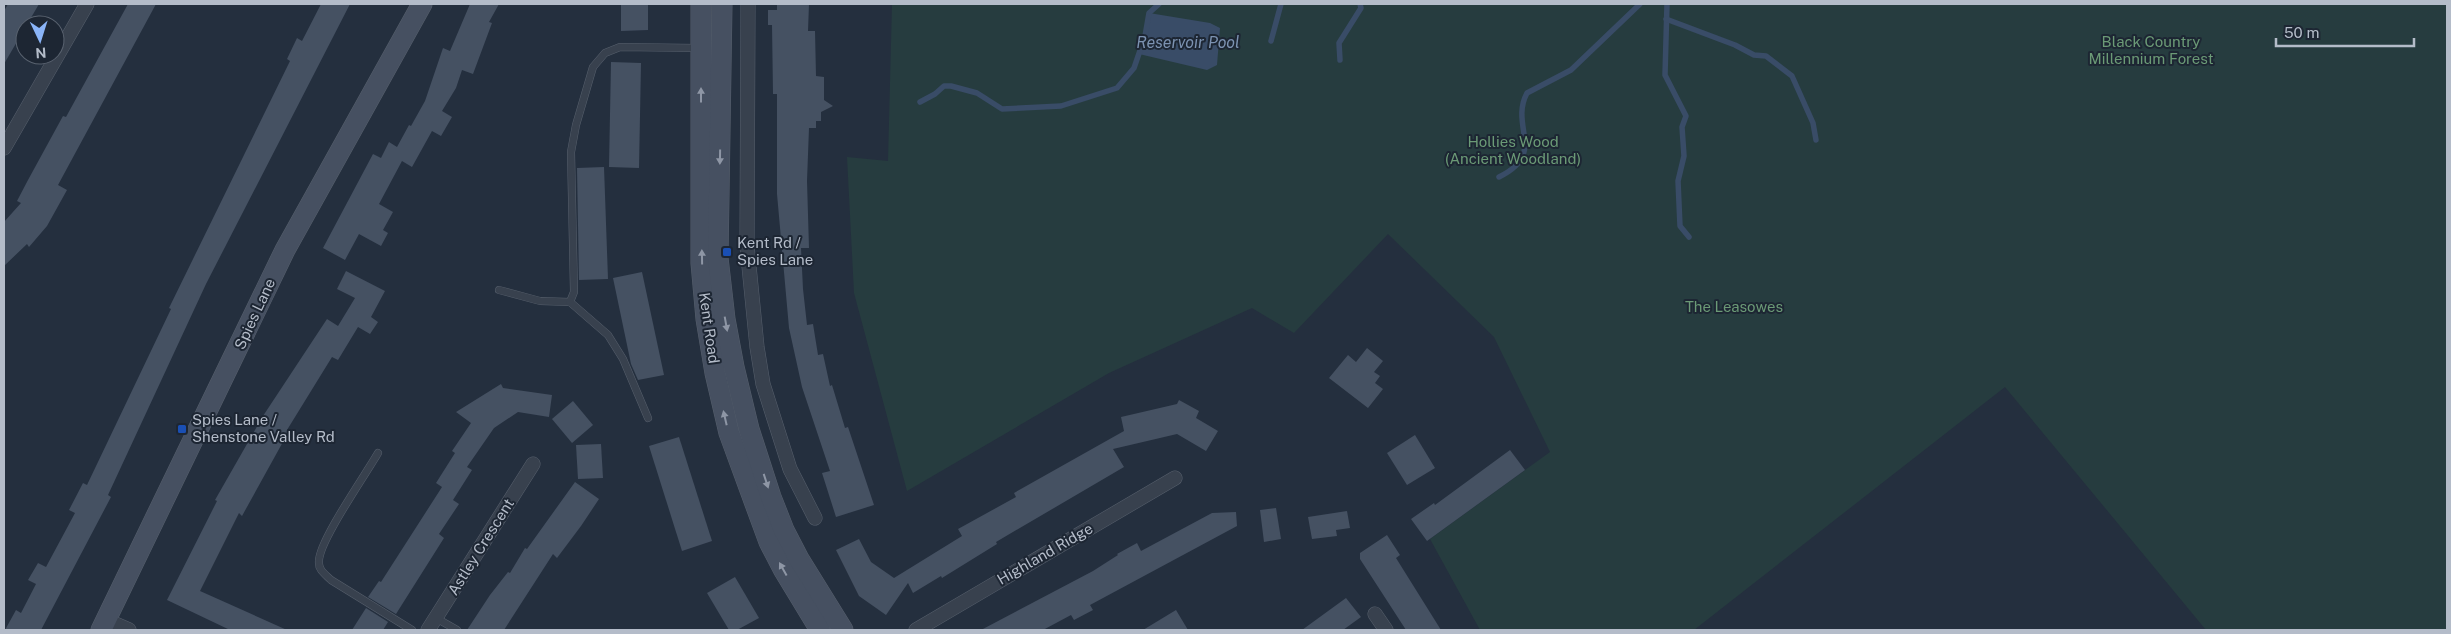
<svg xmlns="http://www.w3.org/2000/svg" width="2451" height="634" font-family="'Public Sans',sans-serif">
<rect width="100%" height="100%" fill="#242f3e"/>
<polygon fill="#263c3f" points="892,4 2447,4 2447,630 2206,630 2005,387 1694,630 1480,630 1430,539 1550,452 1494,337 1388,234 1294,333 1252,308 1109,373 907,491 854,293 847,157 888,161"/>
<polygon fill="#394c67" points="1149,13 1210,23 1220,28 1217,65 1207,70 1139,54 1145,36"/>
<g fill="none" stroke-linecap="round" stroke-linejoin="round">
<g stroke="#394c67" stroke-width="5.5">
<polyline points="1667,4 1665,75 1686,116 1682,127 1684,156 1678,181 1680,226 1689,237"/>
<polyline points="1666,19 1735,45 1754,55 1766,56 1792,76 1813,123 1816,140"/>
<polyline points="1271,41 1281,4"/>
<polyline points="1340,60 1339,43 1361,8 1360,4"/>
<polyline points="920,102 935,94 944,86 951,86 977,93 1002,109 1061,106 1117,88 1134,68 1145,36 1149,13 1159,4"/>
<path d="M 1499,177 C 1548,153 1509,127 1527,93 L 1571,70 L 1640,4"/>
</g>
</g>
<g fill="#455162">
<polygon points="8,4 39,4 4,64 4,11"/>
<polygon points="128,4 156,4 58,185 67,190 47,226 29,247 27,244 4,266 4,222 21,203 17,201 28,180 63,116 66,117"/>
<polygon points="321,4 350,4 206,284 108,495 111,497 41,630 5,630 16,610 21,613 36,584 28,580 38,563 46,567 75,513 69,510 83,483 87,485 171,309 169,308 290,61 287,59 297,38 302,41"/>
<polygon points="470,4 499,4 489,22 492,23 473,74 462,70 456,88 442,111 452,117 441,136 432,131 412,167 402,161 379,204 393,212 383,230 388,233 381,246 359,234 345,260 323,248 373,154 381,158 389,142 397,147 409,125 411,126 425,101 443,48 450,51"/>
<polygon points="621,4 648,4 648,30 621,31"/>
<polygon points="777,4 809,4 808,31 815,31 816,76 824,77 824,100 833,106 821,112 821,121 816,121 816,128 809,128 807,181 809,248 801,248 803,289 807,325 813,324 818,355 823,354 830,386 832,385 845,428 848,427 874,505 836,517 822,473 830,471 802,387 789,328 777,194 777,94 773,94 772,25 768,25 768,10 777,10"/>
<polygon points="611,62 641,63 639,168 609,167"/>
<polygon points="604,167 608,279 579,280 577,168"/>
<polygon points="346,271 385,291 371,317 378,322 370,334 358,327 338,360 332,357 287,430 289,431 242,516 239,513 200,591 287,630 230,630 167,600 217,501 215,500 263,416 327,319 338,326 355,298 337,289"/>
<polygon points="642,272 664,375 638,380 631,364 613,278"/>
<polygon points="1367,348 1383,361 1374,372 1380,376 1375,383 1383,389 1368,408 1329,378 1348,355 1356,362"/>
<polygon points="501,384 503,388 552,395 549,417 518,412 494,428 467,467 472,470 453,500 459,504 439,534 444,538 396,614 368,597 379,581 381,582 442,487 436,483 455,453 452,451 471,423 456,412"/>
<polygon points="1179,400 1199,411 1196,418 1218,431 1206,451 1177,434 1113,449 1124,467 996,542 997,544 942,578 941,576 913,593 908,583 886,615 859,596 836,550 859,539 871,562 894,578 962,536 958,529 1016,497 1014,493 1124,431 1121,417 1177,404"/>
<polygon points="573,401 593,425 572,443 552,419"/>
<polygon points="1415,435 1435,468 1407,485 1387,453"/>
<polygon points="679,437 712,541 682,551 649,446"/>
<polygon points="601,444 603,478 578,479 576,445"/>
<polygon points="1510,450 1525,470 1427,541 1411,519 1434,503 1435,505"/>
<polygon points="575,482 599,499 581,526 557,558 553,554 504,630 467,630 490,595 508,572 510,573 525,548 527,549"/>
<polygon points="1276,508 1281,539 1264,542 1260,510"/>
<polygon points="1347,511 1350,528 1336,530 1337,536 1312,539 1308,517"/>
<polygon points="1236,512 1237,526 1090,605 1093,610 1074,620 1071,615 1043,630 981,630 1093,571 1118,555 1117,554 1137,543 1141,551 1212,513"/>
<polygon points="1387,535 1400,555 1396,558 1441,630 1406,630 1360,559 1360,553"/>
<polygon points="735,577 759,618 737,630 729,630 707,593"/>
<polygon points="1346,598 1361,617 1343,630 1302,630"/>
<polygon points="366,608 388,622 383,630 352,630"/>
<polygon points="1176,610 1188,630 1143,630"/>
</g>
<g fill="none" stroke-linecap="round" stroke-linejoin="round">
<defs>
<g id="service">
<polyline points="499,290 540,301 570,302 574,292 571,152 576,125 593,67 605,53 620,47 698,48"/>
<polyline points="570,302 608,335 623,359 648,418"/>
<path d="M 378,453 C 366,474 319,541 319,561 C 318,570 325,574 331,580 L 412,630"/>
<polyline points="436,618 457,630"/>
</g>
<g id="minor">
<polyline points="748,4 747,246 757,347 763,384 790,469 815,518"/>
<polyline points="4,148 87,4"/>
<polyline points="1375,614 1386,630"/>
<polyline points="106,620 129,630"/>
<polyline points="428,630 533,464"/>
<polyline points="916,630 1175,478"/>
</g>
<g id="secondary">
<polyline points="701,4 701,263 706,319 715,373 729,433 769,542 783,569 820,630"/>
<polyline points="722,4 718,258 725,319 734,367 749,429 771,497 784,530 799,559 843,630"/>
<polyline points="101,630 285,250 422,4"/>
</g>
</defs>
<use href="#service" stroke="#565f6c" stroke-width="8"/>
<use href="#minor" stroke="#565f6c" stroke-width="15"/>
<use href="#secondary" stroke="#565f6c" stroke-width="21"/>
<use href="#service" stroke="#38414e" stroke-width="7"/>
<use href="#minor" stroke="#38414e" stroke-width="14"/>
<use href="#secondary" stroke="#465061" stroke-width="20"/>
</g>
<defs><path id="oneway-solid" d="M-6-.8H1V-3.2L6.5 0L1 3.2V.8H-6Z" transform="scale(1.25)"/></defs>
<g fill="#8e96a5">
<use href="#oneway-solid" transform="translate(701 95) rotate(-90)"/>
<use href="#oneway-solid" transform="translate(720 157) rotate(91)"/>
<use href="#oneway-solid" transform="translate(702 257) rotate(-91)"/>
<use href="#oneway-solid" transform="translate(726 324) rotate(80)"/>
<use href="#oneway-solid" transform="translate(725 418) rotate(-103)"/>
<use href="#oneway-solid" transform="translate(766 481) rotate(72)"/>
<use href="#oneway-solid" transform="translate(783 569) rotate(-119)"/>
</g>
<g fill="#1a4fb4" stroke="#1d2633" stroke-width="2">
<rect x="722" y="247" width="10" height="10" rx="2.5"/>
<rect x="177" y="424" width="10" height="10" rx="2.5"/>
</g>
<g text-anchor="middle" stroke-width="4" stroke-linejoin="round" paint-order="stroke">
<g font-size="15" fill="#6b9a76" stroke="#1d2633">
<text x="2151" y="47">Black Country<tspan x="2151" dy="17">Millennium Forest</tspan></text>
<text x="1513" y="147">Hollies Wood<tspan x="1513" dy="17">(Ancient Woodland)</tspan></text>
<text x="1734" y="312">The Leasowes</text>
</g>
<g font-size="15" fill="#b4bcc9" stroke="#1d2633" text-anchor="start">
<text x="737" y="248">Kent Rd /<tspan x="737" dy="17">Spies Lane</tspan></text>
<text x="192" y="425">Spies Lane /<tspan x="192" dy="17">Shenstone Valley Rd</tspan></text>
</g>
<g font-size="15" fill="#b4bcc9" stroke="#1d2633">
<text transform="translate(255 314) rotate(-65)" y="5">Spies Lane</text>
<text transform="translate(709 328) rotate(82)" y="5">Kent Road</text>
<text transform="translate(481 547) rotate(-58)" y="5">Astley Crescent</text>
<text transform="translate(1045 554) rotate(-30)" y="5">Highland Ridge</text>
</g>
<g font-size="16" font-style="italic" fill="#7c92b1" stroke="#1d2633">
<text x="1188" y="48">Reservoir Pool</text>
</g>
</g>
<rect width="2451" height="634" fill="none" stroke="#b4bcc9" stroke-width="10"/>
<g transform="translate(40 40) rotate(176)"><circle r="24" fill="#1d2633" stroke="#59626f"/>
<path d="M0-4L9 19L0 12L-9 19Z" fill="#8ab4f8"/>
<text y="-8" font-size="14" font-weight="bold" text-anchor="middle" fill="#b4bcc9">N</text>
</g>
<path d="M2276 38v8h138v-8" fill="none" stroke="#b4bcc9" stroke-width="2.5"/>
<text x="2284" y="38" font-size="15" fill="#b4bcc9" stroke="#1d2633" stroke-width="4" paint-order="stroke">50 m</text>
</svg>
